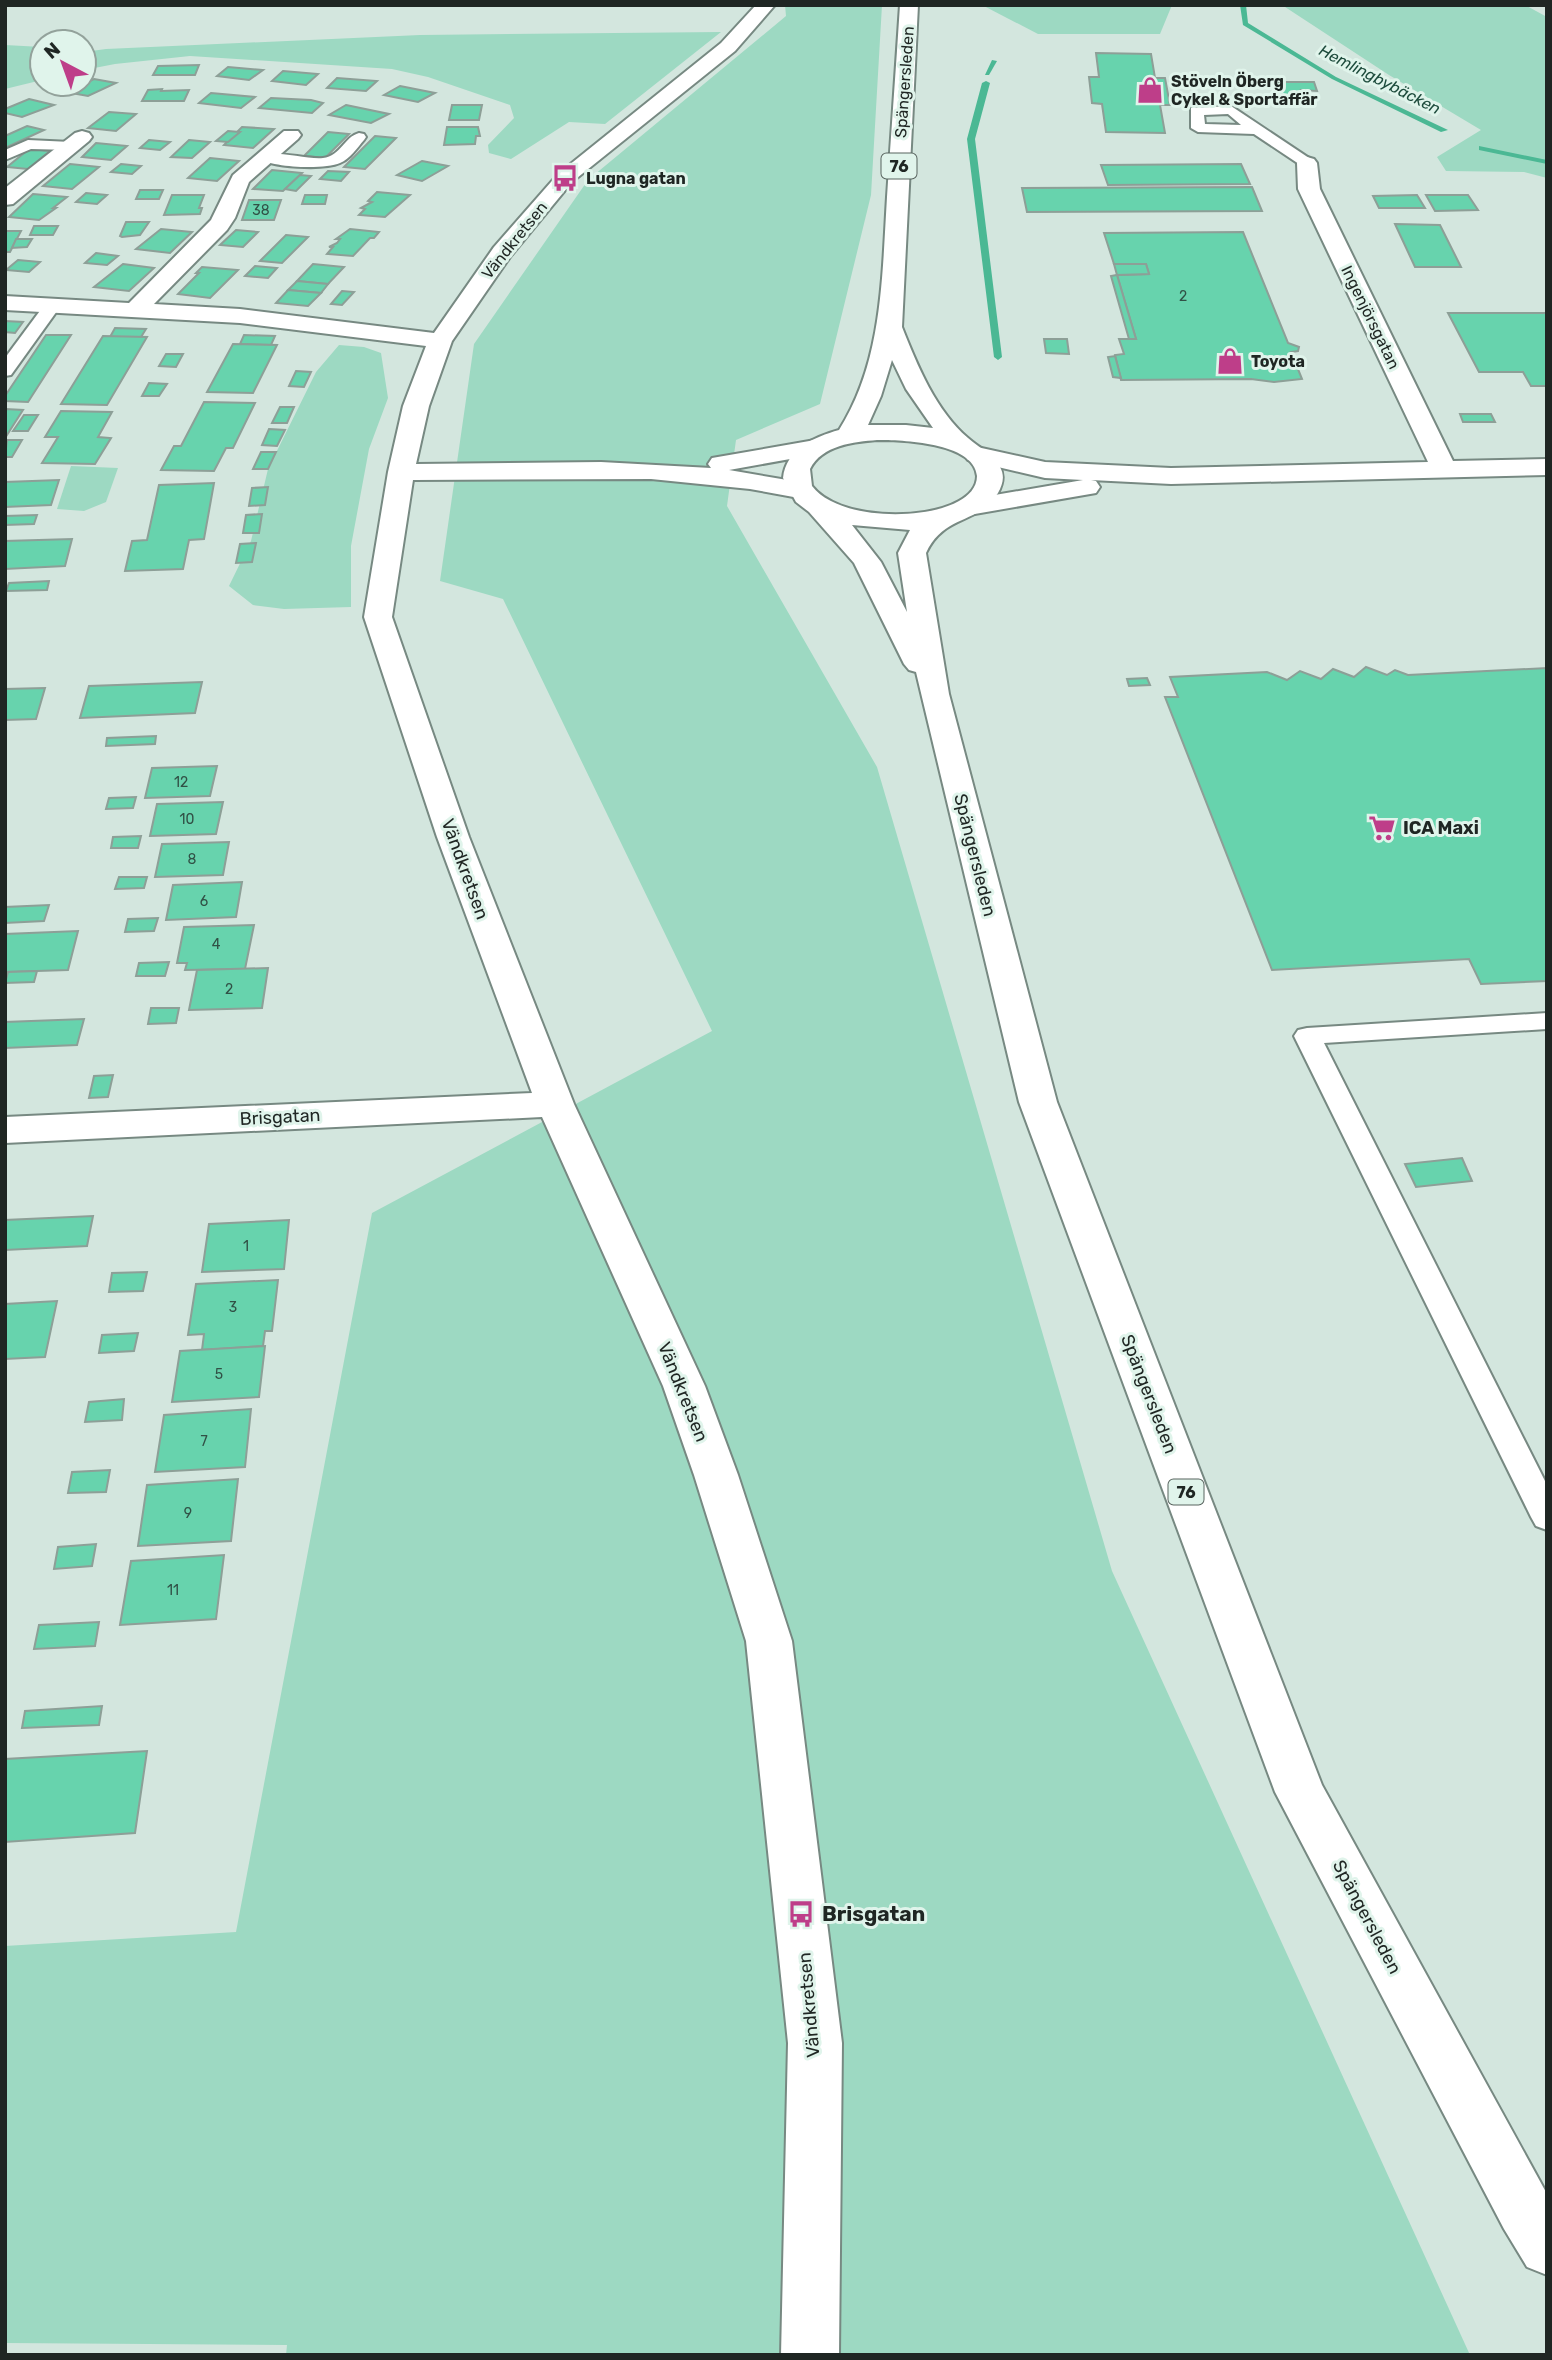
<svg xmlns="http://www.w3.org/2000/svg" width="1552" height="2360" font-family="Rubik,sans-serif">
<rect width="100%" height="100%" fill="#d3e6de"/>
<g fill="#9dd9c2">
<polygon points="785,5 882,5 871,195 820,404 736,440 727,506 877,767 1112,1571 1470,2355 286,2355 287,2345 5,2343 5,1946 236,1932 372,1213 712,1031 503,599 440,581 474,344 588,180 786,16"/>
<polygon points="982,5 1172,5 1160,34 1038,34"/>
<polygon points="1282,5 1525,5 1547,17 1547,178 1524,172 1446,171 1437,157 1481,130 1389,75"/>
<polygon points="721,32 605,124 569,122 511,159 489,153 488,145 514,118 510,105 428,77 392,69 190,56 115,64 84,70 84,52 106,49 420,35"/>
<polygon points="5,45 42,47 42,80 5,89"/>
<polygon points="339,345 364,347 381,353 388,398 369,449 351,546 351,607 284,609 253,605 229,586 251,541 268,469 316,372"/>
<polygon points="71,466 118,468 106,502 84,511 57,509"/>
</g>
<g fill="none" stroke-linecap="round" stroke-linejoin="round">
<g fill="#4bb894" fill-rule="evenodd">
<polygon points="1240,5 1246,5 1248,23 1336,77 1448,130 1441,132 1332,79 1243,25"/>
<polygon points="992,60 997,61 989,75 985,75"/>
<polygon points="986,81 990,83 975,139 1002,357 998,360 994,357 967,139 982,83"/>
<polygon points="1479,146 1547,160 1547,164 1479,150"/>
</g>
</g>
<g fill="#67d3ad" stroke="#8d9f97" stroke-width="2">
<polygon points="1096,53 1151,54 1155,78 1165,78 1170,105 1160,105 1165,133 1106,132 1102,104 1092,103 1089,77 1099,77"/>
<polygon points="199,65 195,75 153,75 158,66"/>
<polygon points="228,67 263,70 249,80 217,76"/>
<polygon points="283,71 318,74 306,85 272,81"/>
<polygon points="337,78 377,81 366,91 327,88"/>
<polygon points="94,79 116,83 88,96 66,92"/>
<polygon points="1274,82 1314,82 1317,91 1301,90 1305,104 1281,103"/>
<polygon points="400,86 435,93 418,102 384,95"/>
<polygon points="162,89 161,91 189,90 184,101 142,101 148,90"/>
<polygon points="211,93 255,97 241,108 199,103"/>
<polygon points="271,98 311,100 323,103 312,113 259,108"/>
<polygon points="29,99 54,105 22,117 5,113 5,109"/>
<polygon points="346,105 389,114 371,123 329,115"/>
<polygon points="452,105 482,105 479,120 449,120"/>
<polygon points="109,112 136,114 116,131 88,128"/>
<polygon points="27,126 44,130 5,148 5,136"/>
<polygon points="242,127 274,129 253,148 224,145"/>
<polygon points="447,127 478,127 480,136 476,136 475,144 444,145"/>
<polygon points="228,131 240,132 228,142 216,141"/>
<polygon points="328,132 349,134 325,158 304,156"/>
<polygon points="375,136 396,138 365,169 344,167"/>
<polygon points="149,140 170,142 160,150 140,148"/>
<polygon points="189,140 210,142 192,158 171,157"/>
<polygon points="96,143 127,146 111,160 82,157"/>
<polygon points="29,149 50,151 28,169 7,167"/>
<polygon points="210,158 239,161 217,181 188,178"/>
<polygon points="422,161 448,166 422,181 397,175"/>
<polygon points="70,164 99,167 72,189 43,186"/>
<polygon points="121,164 141,166 132,174 111,172"/>
<polygon points="1241,164 1250,184 1108,185 1101,165"/>
<polygon points="272,170 302,173 283,191 253,189"/>
<polygon points="328,171 349,172 341,181 320,179"/>
<polygon points="300,175 311,176 296,191 285,189"/>
<polygon points="1252,187 1262,211 1027,212 1022,188"/>
<polygon points="140,190 163,190 159,199 136,199"/>
<polygon points="377,192 410,195 385,217 359,215 365,209 361,208 372,202 368,201"/>
<polygon points="86,193 107,195 97,204 76,202"/>
<polygon points="33,194 67,197 53,208 56,208 39,220 9,217"/>
<polygon points="172,195 204,195 199,208 202,208 200,214 164,215"/>
<polygon points="305,195 327,195 325,204 302,204"/>
<polygon points="1417,195 1425,208 1379,208 1373,196"/>
<polygon points="1426,195 1468,195 1478,210 1435,211"/>
<polygon points="249,200 281,200 274,220 242,220"/>
<polygon points="126,222 149,222 140,235 122,237 120,236"/>
<polygon points="1395,224 1440,225 1461,267 1415,267"/>
<polygon points="34,226 58,226 53,235 30,235"/>
<polygon points="161,229 192,232 170,253 136,249"/>
<polygon points="350,229 379,232 374,238 370,238 353,256 327,254 333,247 329,247 337,243 340,239 336,239"/>
<polygon points="236,230 258,232 243,247 220,245"/>
<polygon points="5,231 21,231 10,252 5,252"/>
<polygon points="1243,232 1288,343 1299,347 1298,351 1291,352 1302,379 1274,382 1251,379 1121,380 1115,355 1124,354 1119,339 1136,339 1117,275 1149,274 1146,264 1114,264 1104,233"/>
<polygon points="286,235 308,237 282,263 260,261"/>
<polygon points="16,239 32,239 27,247 12,248"/>
<polygon points="96,253 118,256 107,265 85,263"/>
<polygon points="18,260 40,262 29,272 6,270"/>
<polygon points="123,264 154,268 129,291 94,287"/>
<polygon points="313,264 344,267 328,284 297,281"/>
<polygon points="1114,264 1146,264 1149,274 1117,275"/>
<polygon points="255,266 277,268 268,278 245,276"/>
<polygon points="202,267 238,270 210,298 178,294 199,273 196,273"/>
<polygon points="1117,275 1136,339 1129,339 1111,276"/>
<polygon points="297,281 328,284 321,293 288,290"/>
<polygon points="288,290 321,293 308,306 276,303"/>
<polygon points="342,291 354,292 342,305 331,304"/>
<polygon points="1448,313 1547,313 1547,386 1531,386 1523,372 1479,372"/>
<polygon points="5,321 23,322 15,333 5,332"/>
<polygon points="115,328 146,329 141,337 110,337"/>
<polygon points="46,335 71,335 28,402 5,401 5,396"/>
<polygon points="244,335 275,336 271,345 240,344"/>
<polygon points="103,336 147,337 107,405 61,404"/>
<polygon points="1044,339 1067,339 1069,354 1046,353"/>
<polygon points="233,344 277,345 253,393 207,392"/>
<polygon points="166,354 183,354 176,367 159,366"/>
<polygon points="1115,356 1121,378 1113,377 1108,357"/>
<polygon points="296,371 311,372 304,387 289,386"/>
<polygon points="149,383 167,384 159,396 142,396"/>
<polygon points="204,402 255,403 233,448 226,448 214,471 161,470 174,446 181,446"/>
<polygon points="280,407 294,407 287,423 272,423"/>
<polygon points="5,409 23,410 5,438"/>
<polygon points="61,411 112,412 98,437 111,438 95,464 42,463 58,437 45,437"/>
<polygon points="1460,414 1491,414 1495,422 1463,422"/>
<polygon points="24,415 38,415 28,431 13,431"/>
<polygon points="269,429 285,430 277,446 262,445"/>
<polygon points="7,440 22,440 12,457 5,457"/>
<polygon points="261,452 276,452 268,469 253,469"/>
<polygon points="59,480 51,505 5,507 5,482"/>
<polygon points="214,483 204,539 189,540 183,569 125,571 132,541 147,540 159,485"/>
<polygon points="268,487 265,505 249,506 252,488"/>
<polygon points="262,514 259,533 243,533 246,515"/>
<polygon points="37,515 34,524 5,525 5,516"/>
<polygon points="72,539 65,566 5,569 5,541"/>
<polygon points="256,543 252,562 236,563 240,544"/>
<polygon points="49,581 47,590 6,591 9,583"/>
<polygon points="1366,667 1387,675 1395,670 1408,675 1547,668 1547,981 1481,984 1469,959 1272,970 1165,697 1178,697 1170,677 1267,672 1287,680 1300,671 1321,679 1333,669 1354,677"/>
<polygon points="1147,678 1150,685 1129,686 1127,679"/>
<polygon points="202,682 195,713 80,718 89,686"/>
<polygon points="45,688 36,719 5,720 5,689"/>
<polygon points="156,736 155,744 106,746 107,738"/>
<polygon points="217,766 210,796 145,798 152,768"/>
<polygon points="136,797 133,808 106,809 109,798"/>
<polygon points="223,802 216,834 150,836 157,804"/>
<polygon points="141,836 138,848 111,848 113,837"/>
<polygon points="229,842 223,875 155,877 162,844"/>
<polygon points="119,877 147,877 144,888 115,889"/>
<polygon points="242,882 236,917 166,920 173,885"/>
<polygon points="49,905 44,921 5,923 5,907"/>
<polygon points="158,918 154,931 125,932 128,919"/>
<polygon points="254,925 245,969 185,970 187,963 177,963 184,927"/>
<polygon points="78,931 68,970 5,972 5,934"/>
<polygon points="169,962 165,976 136,976 139,963"/>
<polygon points="268,968 262,1008 189,1010 197,970"/>
<polygon points="37,971 34,982 5,983 8,972"/>
<polygon points="151,1008 179,1008 176,1023 148,1024"/>
<polygon points="84,1019 77,1045 5,1048 5,1022"/>
<polygon points="113,1075 108,1097 89,1098 94,1076"/>
<polygon points="1462,1158 1472,1181 1416,1187 1405,1164"/>
<polygon points="93,1216 87,1246 5,1250 5,1220"/>
<polygon points="289,1220 284,1269 202,1272 209,1224"/>
<polygon points="147,1272 143,1291 109,1292 112,1273"/>
<polygon points="278,1280 272,1331 265,1331 263,1346 202,1350 204,1334 188,1335 196,1284"/>
<polygon points="57,1301 45,1357 5,1359 5,1304"/>
<polygon points="138,1333 134,1351 99,1353 102,1335"/>
<polygon points="265,1346 259,1397 172,1402 180,1351"/>
<polygon points="124,1399 122,1420 85,1422 89,1402"/>
<polygon points="251,1409 245,1467 155,1472 164,1415"/>
<polygon points="110,1470 106,1492 68,1493 72,1472"/>
<polygon points="238,1479 231,1541 138,1546 147,1485"/>
<polygon points="96,1544 92,1566 54,1569 58,1547"/>
<polygon points="224,1555 216,1619 120,1625 131,1561"/>
<polygon points="99,1622 95,1646 34,1649 39,1625"/>
<polygon points="102,1706 99,1725 22,1728 25,1711"/>
<polygon points="147,1751 135,1833 5,1842 5,1759"/>
</g>
<g fill="none" stroke-linecap="round" stroke-linejoin="round">
<defs>
<g id="service">
<path d="M 1231,106 L 1312,160 L 1315,163 L 1312,166 L 1302,166 L 1254,134 L 1198,132 L 1191,128 L 1191,108 ZM 1228,114 L 1241,125 L 1205,124 L 1204,115 Z"/>
<path d="M 359,133 L 364,134 L 366,137 L 364,140 C 357,148 350,159 340,163 C 324,170 270,168 257,157 C 268,148 307,160 323,158 C 341,156 344,137 359,133 Z"/>
<polygon points="28,140 71,142 78,146 71,150 31,149 5,160 5,150"/>
<polygon points="54,299 62,304 11,375 5,376 5,358 48,300"/>
<polygon points="1547,1013 1547,1029 1324,1043 1547,1485 1547,1530 1536,1526 1531,1517 1294,1036 1298,1030 1307,1028"/>
</g>
<g id="minor">
<polygon points="756,5 775,5 735,51 572,182 510,257 452,341 429,406 416,464 601,462 711,468 708,464 712,458 815,440 824,443 828,448 824,453 729,470 799,482 808,484 812,490 808,496 799,498 750,489 651,479 413,480 392,617 469,837 574,1104 705,1386 738,1475 792,1641 842,2043 839,2355 781,2355 788,2043 746,1641 694,1475 663,1386 542,1117 5,1143 5,1117 532,1093 437,837 364,617 388,472 403,406 426,346 240,323 5,310 5,296 129,303 211,220 233,175 284,131 298,131 301,135 298,139 249,182 235,218 227,230 154,304 240,309 434,333 494,247 558,174 721,43"/>
<polygon points="82,131 89,133 92,137 89,141 13,204 5,205 5,188 75,133"/>
<polygon points="1307,157 1314,159 1317,163 1320,189 1453,461 1547,459 1547,475 1171,484 1091,480 1096,481 1100,487 1096,493 969,515 960,513 956,507 960,501 1083,480 1045,478 968,460 964,455 968,450 977,447 1045,462 1171,468 1428,462 1298,189 1297,163 1300,159"/>
</g>
<path id="primary" d="M 900,5 L 918,5 L 902,327 C 917,365 936,411 968,438 C 979,448 992,453 1000,467 C 1005,476 1003,484 998,493 C 978,525 944,514 926,553 L 949,694 L 1057,1102 L 1322,1785 L 1547,2194 L 1547,2275 L 1527,2267 L 1504,2229 L 1275,1792 L 1019,1102 L 916,672 L 909,670 L 904,664 L 854,563 L 809,512 L 796,502 L 783,478 C 786,449 814,437 839,430 C 883,361 882,276 887,197 C 891,133 896,69 900,5 ZM 892,360 L 906,389 L 933,428 L 906,425 L 868,425 L 881,396 ZM 877,440 C 901,440 974,442 977,476 C 977,488 968,496 959,501 C 924,521 838,520 812,486 L 810,469 C 822,445 854,442 877,440 ZM 852,525 L 910,530 L 898,553 L 907,612 L 881,562 Z"/>
</defs>
<use href="#service" stroke="#778982" stroke-width="4"/>
<use href="#minor" stroke="#778982" stroke-width="4"/>
<use href="#primary" stroke="#778982" stroke-width="4"/>
<use href="#service" fill="#fff" fill-rule="evenodd"/>
<use href="#minor" fill="#fff" fill-rule="evenodd"/>
<use href="#primary" fill="#fff" fill-rule="evenodd"/>
</g>
<defs>
<symbol id="shop-bare" viewBox="-9 -9 18 18"><path d="M-5-2.5h2.3a2.7 3.5 0 0 1 5.4 0H5L5.5 6h-11ZM-1.5-2.5h3a1.5 2.3 0 0 0-3 0Z" fill="#be3e89" stroke="#e0f4eb" stroke-width="2.5" paint-order="stroke"/></symbol>
<symbol id="bus-bare" viewBox="-9 -9 18 18"><path d="M-5-6H5V4H4V6H2V4H-2V6H-4V4H-5ZM-3.5-4V0h7V-4ZM-3.5 1.2v1.5H-2V1.2ZM2 1.2v1.5H3.5V1.2Z" fill="#be3e89" stroke="#e0f4eb" stroke-width="2.5" paint-order="stroke"/></symbol>
<symbol id="supermarket-bare" viewBox="-9 -9 18 18"><path d="M-6-5.5h2.5l.6 2H6L4.5 2H-2.5L-4.4-4H-6ZM-1.5 3.2a1.3 1.3 0 1 0 .1 0ZM3 3.2a1.3 1.3 0 1 0 .1 0Z" fill="#be3e89" stroke="#e0f4eb" stroke-width="2.5" paint-order="stroke"/></symbol>
</defs>
<g fill-rule="evenodd">
<use href="#shop-bare" x="1131" y="71" width="38" height="38"/>
<use href="#bus-bare" x="546" y="159" width="38" height="38"/>
<use href="#shop-bare" x="1211" y="342" width="38" height="38"/>
<use href="#supermarket-bare" x="1363" y="809" width="38" height="38"/>
<use href="#bus-bare" x="782" y="1895" width="38" height="38"/>
</g>
<g text-anchor="middle" stroke-width="6" stroke-linejoin="round" paint-order="stroke">
<g font-size="14" fill="#315146">
<text x="261" y="215">38</text>
<text x="1183" y="301">2</text>
<text x="181" y="787">12</text>
<text x="187" y="824">10</text>
<text x="192" y="864">8</text>
<text x="204" y="906">6</text>
<text x="216" y="949">4</text>
<text x="229" y="994">2</text>
<text x="246" y="1251">1</text>
<text x="233" y="1312">3</text>
<text x="219" y="1379">5</text>
<text x="204" y="1446">7</text>
<text x="188" y="1518">9</text>
<text x="173" y="1595">11</text>
</g>
<g font-size="16" font-style="italic" fill="#1e4c3d" stroke="#e0f4eb">
<text transform="translate(1380 79) rotate(27)" y="6">Hemlingbybäcken</text>
</g>
<g font-size="16" font-weight="bold" fill="#1f2623" stroke="#e0f4eb" text-anchor="start">
<text x="1171" y="87">Stöveln Öberg<tspan x="1171" dy="18">Cykel &amp; Sportaffär</tspan></text>
<text x="586" y="184">Lugna gatan</text>
<text x="1251" y="367">Toyota</text>
</g>
<g font-size="16" fill="#1f2623" stroke="#e0f4eb">
<text transform="translate(904 82) rotate(-86)" y="6">Spängersleden</text>
<text transform="translate(514 240) rotate(-51)" y="6">Vändkretsen</text>
<text transform="translate(1371 317) rotate(64)" y="6">Ingenjörsgatan</text>
</g>
<g fill="#e0f4eb" stroke="#59645f" stroke-width="2">
<rect x="881.5" y="153.5" width="35" height="25" rx="5"/>
<rect x="1168.5" y="1479.5" width="35" height="25" rx="5"/>
</g>
<g font-size="16" font-weight="bold" fill="#1f2623">
<text x="899" y="172">76</text>
<text x="1186" y="1498">76</text>
</g>
<g font-size="18" font-weight="bold" fill="#1f2623" stroke="#e0f4eb" text-anchor="start">
<text x="1403" y="834">ICA Maxi</text>
</g>
<g font-size="18" fill="#1f2623" stroke="#e0f4eb">
<text transform="translate(975 855) rotate(76)" y="6">Spängersleden</text>
<text transform="translate(465 869) rotate(70)" y="6">Vändkretsen</text>
<text transform="translate(280 1117) rotate(-3)" y="6">Brisgatan</text>
<text transform="translate(683 1392) rotate(68)" y="6">Vändkretsen</text>
<text transform="translate(1149 1394) rotate(69)" y="6">Spängersleden</text>
<text transform="translate(1367 1917) rotate(62)" y="6">Spängersleden</text>
<text transform="translate(809 2005) rotate(-95)" y="6">Vändkretsen</text>
</g>
<g font-size="21" font-weight="bold" fill="#1f2623" stroke="#e0f4eb" text-anchor="start">
<text x="822" y="1921">Brisgatan</text>
</g>
</g>
<rect width="1552" height="2360" fill="none" stroke="#1f2623" stroke-width="14"/>
<g transform="translate(63 63) rotate(319)"><circle r="33" fill="#e0f4eb" stroke="#93a29b" stroke-width="2"/>
<path d="M0-5L12 26L0 18L-12 26Z" fill="#be3e89"/>
<text y="-10" font-size="19" font-weight="bold" text-anchor="middle" fill="#1f2623">N</text>
</g>
</svg>
